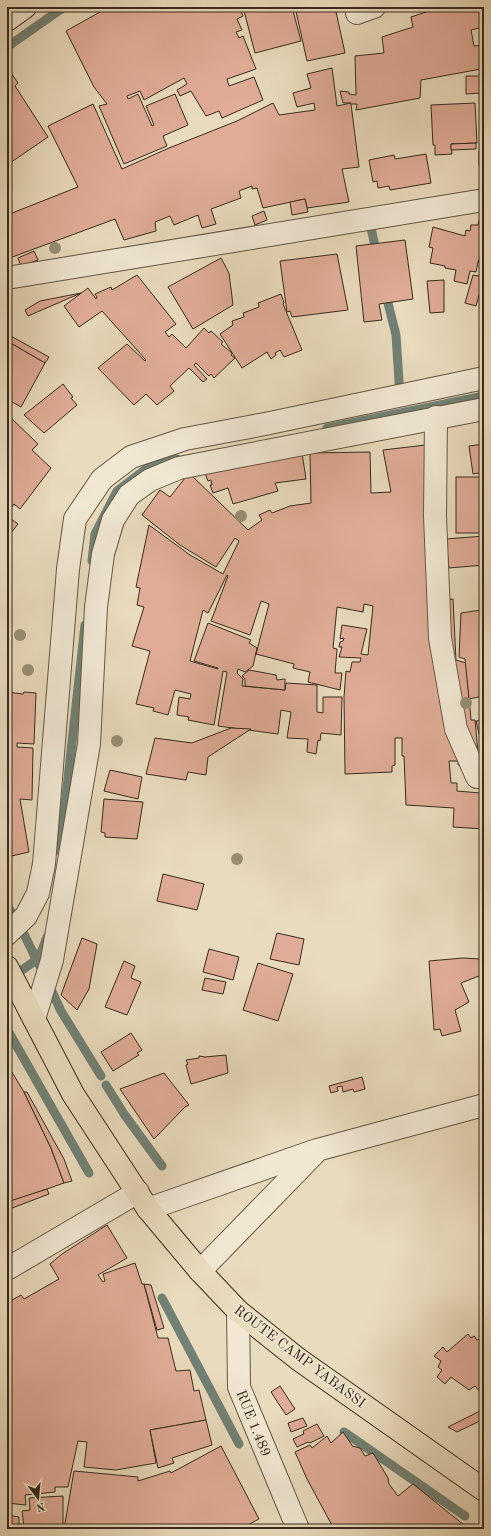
<svg xmlns="http://www.w3.org/2000/svg" width="491" height="1536" font-family="'Old Standard TT',serif">
<rect width="100%" height="100%" fill="#e9dbbd"/>
<filter id="stains"><feTurbulence type="fractalNoise" baseFrequency=".005" numOctaves="4"/><feColorMatrix values="0 0 0 0 .2 0 0 0 0 .09 0 0 0 0 .02 0 0 0 .5 -.17"/></filter>
<radialGradient id="worn" r=".72"><stop offset=".6" stop-color="#630" stop-opacity="0"/><stop offset="1" stop-color="#630" stop-opacity=".3"/></radialGradient>
<g fill="none" stroke-linecap="round" stroke-linejoin="round">
<g stroke="#718175" stroke-width="9">
<polyline points="7,47 64,7"/>
<polyline points="369,219 377,255"/>
<polyline points="385,291 396,335 400,396"/>
<polyline points="327,428 484,396"/>
<polyline points="92,561 95,534 117,491 151,465 177,459"/>
<polyline points="60,851 85,625"/>
<polyline points="7,905 23,932 39,965"/>
<polyline points="12,977 39,958 47,937"/>
<polyline points="48,983 61,1011 101,1076"/>
<polyline points="7,1029 89,1173"/>
<polyline points="106,1085 124,1114 162,1166"/>
<polyline points="162,1298 239,1444"/>
<polyline points="344,1432 465,1516"/>
</g>
</g>
<g fill="#e0ac97" stroke="#372b1c">
<polygon points="109,7 239,7 243,16 237,19 242,30 236,32 239,38 243,36 256,69 227,79 229,86 254,77 263,100 222,118 219,111 206,116 191,91 180,96 177,90 187,84 184,78 144,100 140,91 127,96 128,99 138,94 152,126 154,125 146,106 175,94 188,125 163,136 167,146 124,164 99,106 107,104 94,87 66,31"/>
<polygon points="243,7 292,7 301,41 255,53"/>
<polygon points="295,7 335,7 345,53 307,61"/>
<polygon points="441,7 484,7 484,27 471,30 474,46 484,45 484,70 481,69 421,80 420,98 356,110 357,104 351,104 359,167 342,169 349,202 307,208 305,199 263,208 257,188 252,189 252,186 239,191 241,198 211,209 216,224 202,228 198,215 174,225 170,216 155,222 156,231 124,240 115,219 7,259 7,215 78,187 48,126 93,104 122,169 169,148 237,121 273,103 279,115 315,110 314,103 297,107 293,93 311,88 307,74 332,68 337,106 351,103 343,103 340,91 349,92 349,94 356,95 355,56 384,53 382,37 413,27 411,17"/>
<polygon points="7,67 18,83 15,86 48,137 7,165"/>
<polygon points="466,76 480,76 481,93 466,94"/>
<polygon points="475,103 477,143 451,144 452,154 435,155 435,145 433,145 431,105"/>
<polygon points="476,143 476,149 451,150 451,144"/>
<rect x="479" y="151" width="5" height="14"/>
<polygon points="426,154 431,183 390,190 389,186 378,188 377,181 373,182 369,160 394,155 395,159"/>
<polygon points="480,167 484,167 484,181 481,182"/>
<polygon points="305,199 308,212 292,215 290,202"/>
<polygon points="264,211 267,220 255,225 252,216"/>
<polygon points="481,212 484,213 484,250 478,262 476,272 470,271 467,284 454,281 456,270 445,268 445,266 430,263 433,248 429,247 433,227 465,236 466,230 470,231 471,225 478,225"/>
<polygon points="405,240 413,299 379,304 382,320 364,322 356,246"/>
<polygon points="484,250 484,265 478,262"/>
<polygon points="34,251 38,260 21,266 18,258"/>
<polygon points="337,254 348,310 292,317 290,311 287,312 280,261"/>
<polygon points="221,258 229,273 233,305 193,329 168,287"/>
<polygon points="137,275 176,324 165,332 169,337 172,334 186,348 204,328 209,333 211,331 223,342 221,344 232,353 231,355 235,358 214,378 211,374 209,376 196,363 194,365 207,379 203,382 189,368 170,386 174,391 157,405 146,394 134,405 98,368 127,344 145,361 146,360 102,311 79,327 64,306 88,288 96,299 97,297 95,294 111,287 112,290"/>
<polygon points="473,275 484,277 476,306 465,303"/>
<polygon points="444,280 444,312 430,313 427,281"/>
<polygon points="81,293 28,316 25,310 40,301"/>
<polygon points="281,294 284,303 283,304 302,350 284,357 280,350 275,353 276,355 271,359 267,352 242,368 220,334 233,325 232,321 244,317 243,313 259,307 258,303"/>
<polygon points="7,334 49,357 45,363 7,341"/>
<polygon points="7,341 45,363 21,407 7,399"/>
<polygon points="63,384 73,397 71,398 77,405 44,433 24,415"/>
<polygon points="7,414 38,444 32,450 51,468 20,509 14,504 12,507 7,503"/>
<polygon points="434,444 444,600 453,599 456,660 466,663 471,720 475,720 479,763 458,765 458,761 449,761 451,783 457,783 457,791 480,793 480,791 484,791 484,829 453,827 454,808 406,805 404,756 402,756 402,738 395,738 395,765 392,766 392,772 345,774 344,697 346,671 350,672 352,662 360,662 361,658 339,657 342,647 339,647 340,642 343,641 344,638 340,639 342,625 367,629 361,654 368,655 373,606 364,604 363,612 337,607 333,648 337,649 335,673 342,673 340,690 308,682 310,672 293,668 294,664 256,654 269,604 261,601 250,635 211,621 228,576 227,575 208,613 203,610 190,661 218,669 218,668 194,661 208,623 251,640 249,643 257,648 253,666 245,672 238,669 237,673 243,679 242,686 285,690 286,683 317,685 317,712 323,713 323,697 342,697 341,735 321,733 320,741 318,740 316,754 307,752 308,739 287,738 291,712 281,710 278,734 218,726 227,672 223,671 214,725 188,720 189,717 177,715 179,697 190,699 191,694 175,690 168,715 153,711 154,708 136,704 150,651 132,646 144,607 137,605 140,588 136,587 149,525 190,555 223,574 239,541 235,538 216,567 180,545 142,515 160,490 170,497 189,473 248,530 262,520 259,515 270,510 272,513 290,506 311,503 310,453 370,452 371,493 391,492 383,450"/>
<polygon points="484,444 484,472 473,474 469,446"/>
<polygon points="302,453 306,479 275,483 278,491 233,504 228,488 213,493 210,485 212,485 211,480 208,481 203,468"/>
<rect x="456" y="477" width="28" height="56"/>
<polygon points="7,516 18,524 7,538"/>
<polygon points="484,536 484,565 449,568 446,539"/>
<polygon points="483,600 483,696 469,699 465,659 459,657 461,613 481,610"/>
<polygon points="249,670 276,675 277,680 285,679 285,690 245,686 245,679 242,676"/>
<polygon points="7,692 23,694 24,692 36,693 34,744 17,743 17,747 33,748 32,800 20,799 29,852 7,857"/>
<polygon points="484,720 484,755 476,721"/>
<polygon points="231,728 251,729 208,757 206,775 188,772 186,780 146,774 155,738 192,743"/>
<polygon points="110,770 142,777 138,799 104,791"/>
<polygon points="104,799 143,802 137,839 105,837 105,833 101,832"/>
<polygon points="163,874 204,884 197,910 157,901"/>
<polygon points="277,933 304,939 299,965 270,959"/>
<polygon points="82,938 97,944 89,989 77,1010 61,995"/>
<polygon points="209,949 239,957 233,980 203,972"/>
<polygon points="463,958 480,959 484,969 484,974 461,983 469,1002 455,1010 461,1031 442,1036 440,1029 434,1030 429,961"/>
<polygon points="124,961 135,966 131,978 141,982 127,1015 105,1007"/>
<polygon points="258,963 293,974 278,1021 243,1010"/>
<polygon points="205,978 226,982 223,994 202,990"/>
<polygon points="131,1033 142,1050 137,1053 139,1055 113,1071 101,1052"/>
<polygon points="226,1055 228,1073 191,1084 186,1065 188,1064 186,1060 199,1058 199,1056 205,1057"/>
<polygon points="7,1064 24,1092 51,1148 64,1183 7,1203"/>
<polygon points="164,1073 189,1105 185,1107 154,1139 120,1089"/>
<polygon points="362,1077 365,1089 354,1092 353,1089 343,1092 342,1086 337,1087 338,1091 331,1093 329,1086"/>
<polygon points="24,1092 27,1092 64,1159 72,1181 64,1183 51,1148"/>
<polygon points="47,1189 49,1194 7,1210 7,1202"/>
<polygon points="107,1225 127,1258 98,1275 103,1282 105,1281 103,1274 135,1263 142,1284 144,1284 158,1338 168,1338 176,1371 190,1370 194,1391 199,1390 206,1420 150,1430 156,1463 116,1470 84,1467 87,1442 78,1441 68,1487 55,1487 55,1492 25,1495 26,1505 7,1503 7,1303 21,1295 24,1299 59,1279 50,1264 62,1254"/>
<polygon points="144,1284 151,1285 164,1328 157,1330"/>
<polygon points="468,1334 471,1338 474,1336 477,1340 484,1338 484,1397 475,1386 469,1390 451,1377 445,1384 437,1377 442,1370 438,1367 441,1361 434,1356 443,1347 447,1352"/>
<polygon points="280,1386 295,1409 286,1415 271,1392"/>
<polygon points="482,1410 484,1411 484,1419 457,1432 448,1427"/>
<polygon points="303,1418 307,1426 291,1432 288,1423"/>
<polygon points="206,1420 212,1445 172,1458 174,1463 158,1468 150,1430"/>
<polygon points="317,1424 324,1436 310,1443 308,1442 297,1447 293,1439 304,1434 303,1431"/>
<polygon points="343,1432 352,1445 352,1446 360,1448 365,1456 373,1453 388,1478 389,1484 398,1496 413,1484 469,1529 350,1529 351,1529 348,1526 334,1529 307,1479 295,1452 310,1445 312,1448 327,1436 331,1443"/>
<polygon points="221,1446 259,1519 240,1529 64,1529 74,1471 138,1477 138,1481 170,1471 171,1473"/>
<polygon points="63,1496 63,1529 7,1529 7,1515 19,1517 19,1526 24,1527 22,1511 30,1510 29,1498"/>
</g>
<g fill="none" stroke-linecap="round" stroke-linejoin="round">
<defs>
<g id="street">
<polyline points="357,13 374,7"/>
<polyline points="7,278 484,200"/>
<polyline points="436,417 435,516 440,638 456,729 477,777 484,776"/>
<polyline points="7,934 26,916 38,893 44,864 68,569 75,519 102,479 131,457 185,439 265,424 484,378"/>
<polyline points="34,1019 52,960 89,744 96,607 103,554 113,520 129,495 150,480 179,468 484,409"/>
<polyline points="148,1209 317,1150 484,1105"/>
<polyline points="7,1269 138,1192"/>
<polyline points="200,1271 314,1154"/>
<polyline points="238,1311 239,1387 298,1529"/>
</g>
<polyline id="secondary" points="7,20 25,7"/>
<polyline id="primary" points="7,967 73,1094 148,1209 200,1271 238,1311 298,1359 484,1490"/>
</defs>
<use href="#street" stroke="#645744" stroke-width="24"/>
<use href="#secondary" stroke="#372b1c" stroke-width="24"/>
<use href="#primary" stroke="#372b1c" stroke-width="24"/>
<use href="#street" stroke="#f1e8d4" stroke-width="22"/>
<use href="#secondary" stroke="#f1e8d4" stroke-width="22"/>
<use href="#primary" stroke="#e9dbbd" stroke-width="22"/>
</g>
<g fill="#988f75">
<circle cx="55" cy="248" r="6"/>
<circle cx="241" cy="516" r="6"/>
<circle cx="20" cy="635" r="6"/>
<circle cx="28" cy="670" r="6"/>
<circle cx="466" cy="703" r="6"/>
<circle cx="117" cy="741" r="6"/>
<circle cx="237" cy="859" r="6"/>
</g>
<g text-anchor="middle" stroke-width="3" stroke-linejoin="round" paint-order="stroke">
<g font-size="14" fill="#372b1c" stroke="#f1e8d4">
<text transform="translate(300 1356) rotate(37)" y="5">ROUTE CAMP YABASSI</text>
<text transform="translate(254 1423) rotate(68)" y="5">RUE 1.489</text>
</g>
</g>
<rect width="491" height="1536" fill="none" stroke="#e9dbbd" stroke-width="24"/>
<rect x="8" y="8" width="475" height="1520" fill="none" stroke="#372b1c" stroke-width="2"/>
<rect x="12" y="12" width="467" height="1512" fill="none" stroke="#372b1c"/>
<g transform="translate(38 1498) rotate(164)" stroke="#f1e8d4" stroke-width="3" paint-order="stroke">
<path d="M0-3L7 15L0 10L-7 15Z" fill="#372b1c"/>
<text y="-6" font-size="11" font-weight="bold" text-anchor="middle" fill="#372b1c">N</text>
</g>
<rect width="100%" height="100%" filter="url(#stains)"/>
<rect width="100%" height="100%" fill="url(#worn)"/>
</svg>
